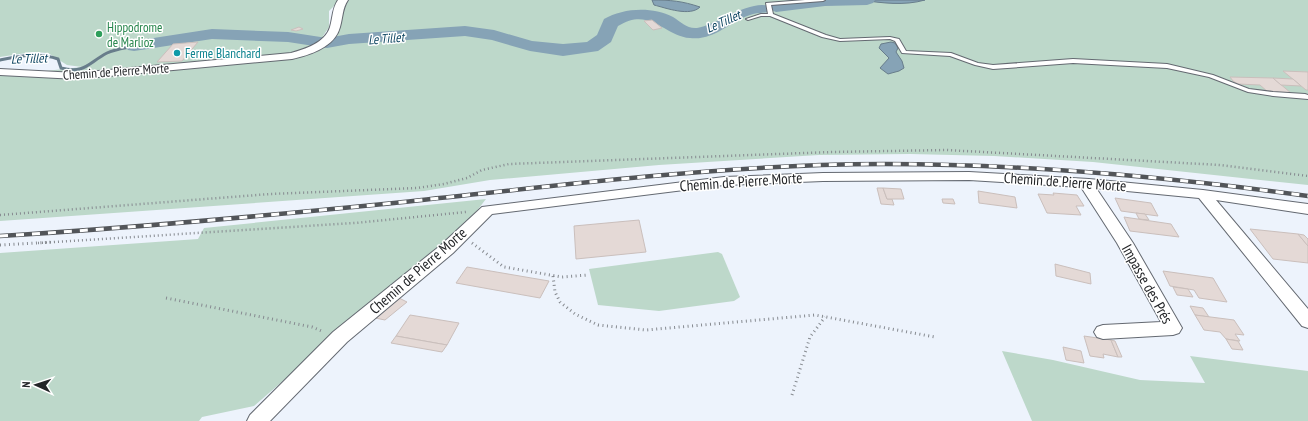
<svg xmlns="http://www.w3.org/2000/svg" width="1308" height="421" font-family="'PT Sans Narrow',sans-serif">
<rect width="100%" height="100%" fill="#edf3fc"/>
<g fill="#bdd8ca">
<polygon points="0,0 340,0 329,11 329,27 323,36 333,37 343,5 348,0 1308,0 1308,185 1093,162 994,156 910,154 819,155 659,165 490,180 424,191 0,221 0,76 82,67 67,65 48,53 33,52 0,57"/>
<polygon points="486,199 472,217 254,406 202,417 199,421 0,421 0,253 198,239 204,228"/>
<polygon points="718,252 722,254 740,297 734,301 659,311 598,305 589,269"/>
<polygon points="1002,351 1053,360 1140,380 1205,383 1190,356 1308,371 1308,421 1032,421"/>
</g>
<g fill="#86a3b6" stroke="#687d8b">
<path d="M 652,0 C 671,0 682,1 700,7 C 690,17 666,8 654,5 Z"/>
<path d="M 861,0 L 925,0 C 904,6 882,3 861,0 Z"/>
<polygon points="891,42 895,43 898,48 896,52 902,61 904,68 899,71 888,74 880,68 889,58 879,48 881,44"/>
</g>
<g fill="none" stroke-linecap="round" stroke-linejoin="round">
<path stroke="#687d8b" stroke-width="3" d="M 0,60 C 20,56 39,52 58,59 L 61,68 C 85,74 88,63 107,53 C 115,49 125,48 134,46"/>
<path fill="#86a3b6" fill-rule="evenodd" d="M 793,0 L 875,0 L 873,3 L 867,5 L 825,6 L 776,12 L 769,9 L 768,12 C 762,13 755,13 750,15 C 729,22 714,41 690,38 C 664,36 650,6 618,26 L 611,42 L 598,51 L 563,56 L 530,51 L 492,40 L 465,36 L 349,44 L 327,48 L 288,42 L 212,39 L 134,51 L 128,50 L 125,46 L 128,42 L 134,41 L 212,29 L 288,32 L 327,38 L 349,34 L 465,26 L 494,30 L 532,41 L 563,44 L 587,42 L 597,35 L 604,19 C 623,8 652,6 673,17 C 681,22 687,29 697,28 C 717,25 748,0 769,6 L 776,2 Z"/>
</g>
<g fill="#e4d9d6" stroke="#cabfbc">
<polygon points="652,20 662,28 653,30 644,21"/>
<polygon points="299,27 303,29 296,31 291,30"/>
<polygon points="198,42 182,61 157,62 173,44"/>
<polygon points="1283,71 1308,72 1308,90 1306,90"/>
<polygon points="1230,77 1273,78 1291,93 1268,92 1260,85 1238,84 1233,81"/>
<polygon points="1273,78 1293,79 1301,86 1281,85"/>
<polygon points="877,188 883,188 887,199 892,199 894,205 881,204"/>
<polygon points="883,188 901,189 904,199 887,199"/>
<polygon points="978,191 1015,197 1017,208 979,203"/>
<polygon points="1053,193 1077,195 1084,206 1076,206 1081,215 1047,213 1038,194 1054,195"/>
<polygon points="1115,198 1151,203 1158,216 1121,211"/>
<polygon points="942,199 953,199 955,204 943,203"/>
<polygon points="1136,213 1145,214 1149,220 1139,219"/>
<polygon points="1124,217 1171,224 1179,237 1130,231"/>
<polygon points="639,220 646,252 576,259 574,226"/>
<polygon points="1250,229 1298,234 1308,246 1308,263 1273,259"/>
<polygon points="1298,234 1304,235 1308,239 1308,246"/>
<polygon points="1055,264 1090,273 1091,284 1056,276"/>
<polygon points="467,267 549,281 540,298 456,283"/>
<polygon points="1163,271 1213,278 1227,302 1199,298 1194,290 1170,286"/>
<polygon points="1173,287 1188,289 1193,297 1177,295"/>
<polygon points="399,298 407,302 385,320 375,318"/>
<polygon points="1190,306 1203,308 1209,317 1195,315"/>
<polygon points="410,315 459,323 447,345 396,336"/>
<polygon points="1195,315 1234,320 1244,335 1235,334 1240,341 1226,339 1220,332 1204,330"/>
<polygon points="396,336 447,345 442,352 391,343"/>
<polygon points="1084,336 1111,340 1118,357 1103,354 1104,358 1090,356"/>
<polygon points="1226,339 1238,341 1243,350 1232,349"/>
<polygon points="1111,340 1115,341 1122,357 1118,357"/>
<polygon points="1063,347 1081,351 1084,363 1066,360"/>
</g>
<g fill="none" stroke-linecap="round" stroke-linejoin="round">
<defs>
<polygon id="service" points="805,0 825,0 823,1 771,5 773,14 826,35 840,39 890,37 899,39 906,51 951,53 978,63 993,65 1073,59 1167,64 1213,75 1249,89 1273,92 1305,94 1308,95 1308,99 1273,96 1248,92 1209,77 1167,68 1073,63 993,69 975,65 950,56 902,53 895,41 890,39 840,41 822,37 770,16 761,16 748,20 746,19 761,14 768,14 766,3"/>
<g id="minor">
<path d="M 338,0 L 348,0 C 342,9 343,17 340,27 C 335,47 310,55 292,59 L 77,79 L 0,75 L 0,69 L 77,73 L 291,53 C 305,49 325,43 330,27 C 333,17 332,9 338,0 Z"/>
<polygon points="969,172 1089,179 1203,190 1308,204 1308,214 1216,200 1308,309 1308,328 1302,326 1199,198 1096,188 1133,243 1182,328 1179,333 1173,335 1103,339 1097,337 1094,332 1097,327 1103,325 1161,322 1117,243 1081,187 969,180 823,181 724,185 492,214 453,253 347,342 270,421 247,421 250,415 333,332 441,245 482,207 724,177 823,173"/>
</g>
</defs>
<use href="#service" stroke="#646971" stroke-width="2"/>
<use href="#minor" stroke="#646971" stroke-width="2"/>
<g stroke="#868a90" stroke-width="2.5" stroke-dasharray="1 3" stroke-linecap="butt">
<polyline points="0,215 270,194 417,188 444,184 467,178 482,170 509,164 832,152 947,150 1220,165 1308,176"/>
<polyline points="38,243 355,223 466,212"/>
</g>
<g stroke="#868a90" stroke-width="3" stroke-dasharray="1 3.5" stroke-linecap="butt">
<polyline points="472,243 504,267 562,277 588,275"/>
<polyline points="0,245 54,242"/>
<polyline points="553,276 555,292 560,302 575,314 598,325 646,330 815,315 935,337"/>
<polyline points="166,298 312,327 324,332"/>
<polyline points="792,395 810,337 825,317"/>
</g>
<use href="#service" fill="#fff" fill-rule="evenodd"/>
<use href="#minor" fill="#fff" fill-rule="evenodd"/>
<defs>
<path id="rail" d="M 0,236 C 132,228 263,216 394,203 C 536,188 679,170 821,165 C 984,160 1147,174 1308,196"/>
</defs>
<use href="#rail" stroke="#525559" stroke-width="4.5"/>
<use href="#rail" stroke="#fff" stroke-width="3" stroke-dasharray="8" stroke-linecap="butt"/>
</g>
<circle fill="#2e9e5b" stroke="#fff" stroke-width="1.5" cx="99" cy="34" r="4"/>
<circle fill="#0f9aa8" stroke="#fff" stroke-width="1.5" cx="177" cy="53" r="4"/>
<g text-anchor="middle" stroke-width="3" stroke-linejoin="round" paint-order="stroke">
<g font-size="13" font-style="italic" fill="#0c4460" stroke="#fff">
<text transform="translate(723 21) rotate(-24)" y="5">Le Tillet</text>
<text transform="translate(386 38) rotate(-5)" y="5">Le Tillet</text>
<text transform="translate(29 58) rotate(-2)" y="5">Le Tillet</text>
</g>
<g font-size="13" fill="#27864d" stroke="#fff" text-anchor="start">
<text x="107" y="32">Hippodrome<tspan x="107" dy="15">de Marlioz</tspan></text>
</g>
<g font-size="13" fill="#0d838f" stroke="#fff" text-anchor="start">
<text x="185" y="58">Ferme Blanchard</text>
</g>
<g font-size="13" fill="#232528" stroke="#fff">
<text transform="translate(116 71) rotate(-4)" y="5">Chemin de Pierre Morte</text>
</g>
<g font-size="15" fill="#232528" stroke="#fff">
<text transform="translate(741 182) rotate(-4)" y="5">Chemin de Pierre Morte</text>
<text transform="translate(1065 182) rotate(4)" y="5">Chemin de Pierre Morte</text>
<text transform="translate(418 271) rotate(-41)" y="5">Chemin de Pierre Morte</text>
<text transform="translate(1147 284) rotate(61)" y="5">Impasse des Prés</text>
</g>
</g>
<g transform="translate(36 385) rotate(273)" stroke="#ffffff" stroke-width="3" paint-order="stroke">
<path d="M0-3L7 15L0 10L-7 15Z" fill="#232528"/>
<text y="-6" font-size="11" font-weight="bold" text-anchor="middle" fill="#232528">N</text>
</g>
</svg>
